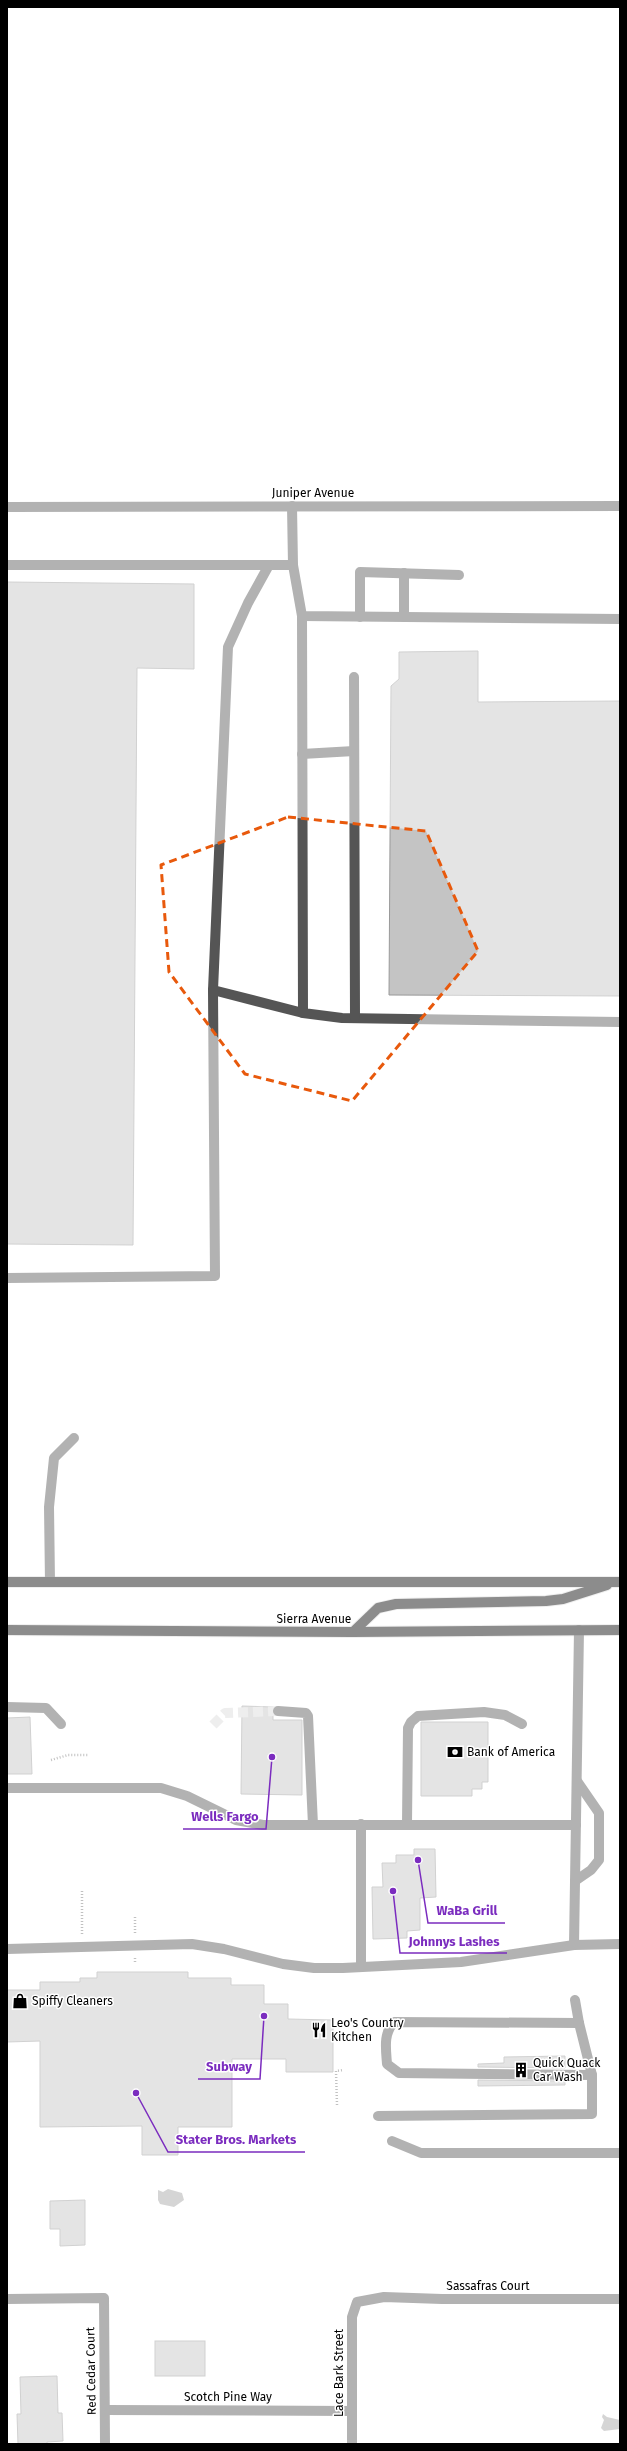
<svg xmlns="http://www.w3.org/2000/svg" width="627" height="2451" font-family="'Fira Sans',sans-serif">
<rect width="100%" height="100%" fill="#fff"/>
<g fill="#a3a3a3">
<polygon points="168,2189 182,2193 184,2200 174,2207 160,2204 158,2200 158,2190 163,2192"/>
<polygon points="603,2414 607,2417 620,2420 620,2429 604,2431 601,2428 604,2420 602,2417"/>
</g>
<g fill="#c4c4c4" stroke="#999">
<polygon points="7,582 194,584 194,669 137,668 133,1245 7,1244"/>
<polygon points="478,651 478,702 620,701 620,996 389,995 391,686 399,679 399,652"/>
<polygon points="242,1706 273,1707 273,1720 302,1720 302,1795 241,1794"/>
<polygon points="30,1717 32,1774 7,1774 7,1718"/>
<polygon points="421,1722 488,1722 488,1782 482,1782 482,1789 472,1789 472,1796 421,1796"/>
<polygon points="414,1849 435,1849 436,1897 420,1898 420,1930 407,1931 407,1938 373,1939 372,1887 383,1887 382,1863 396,1863 396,1855 414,1855"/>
<polygon points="97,1972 188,1972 188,1978 231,1978 231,1985 264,1985 264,2004 288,2004 288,2019 333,2020 333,2072 286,2072 286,2059 232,2059 232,2127 178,2127 178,2155 142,2155 142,2126 40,2127 40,2041 7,2042 7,1990 40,1990 40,1982 80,1982 80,1978 97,1978"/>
<polygon points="565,2056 565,2068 478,2067 478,2064 504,2063 504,2057"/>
<polygon points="478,2080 565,2081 565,2085 478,2086"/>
<polygon points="85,2200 85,2245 60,2246 60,2229 50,2229 50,2201"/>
<rect x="155" y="2341" width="50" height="35"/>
<polygon points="57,2376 58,2413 62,2413 63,2441 47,2442 47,2444 18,2444 17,2414 21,2414 20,2377"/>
</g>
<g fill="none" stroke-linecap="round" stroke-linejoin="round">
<polyline stroke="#d9d9d9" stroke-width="10" stroke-dasharray="10 5" stroke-linecap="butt" points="213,1725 225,1713 278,1711"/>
<defs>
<g id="major">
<polyline points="7,1582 620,1582"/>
<polyline points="7,1630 353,1632 620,1630"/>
<polyline points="353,1632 378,1608 396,1604 546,1601 563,1599 607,1585"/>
</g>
</defs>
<use href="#major" stroke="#dbdbdb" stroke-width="12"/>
<g stroke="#777" stroke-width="2.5" stroke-dasharray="1 2" stroke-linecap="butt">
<polyline points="51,1760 68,1755 89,1755"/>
<polyline points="135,1933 135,1915"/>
<polyline points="82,1934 82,1890"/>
<polyline points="135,1958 135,1964"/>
<polyline points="337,2105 336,2071 343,2070"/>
</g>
<g stroke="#555" stroke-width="10">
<polyline points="7,507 620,506"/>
<polyline points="7,565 293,565 292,506"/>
<polyline points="269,565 248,603 228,647 213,990 303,1013"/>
<polyline points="293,565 302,616 620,619"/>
<polyline points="404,573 404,617"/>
<polyline points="302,616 303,1013 342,1018 620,1022"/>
<polyline points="360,617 360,572 459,575"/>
<polyline points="354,677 355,1018"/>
<polyline points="302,754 354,751"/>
<polyline points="7,1278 215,1276 213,990"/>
<polyline points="50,1582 49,1507 54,1458 74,1438"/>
<polyline points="7,1707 46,1708 61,1724"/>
<polyline points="278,1711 306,1713 308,1716 313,1825"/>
<polyline points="7,1788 161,1788 187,1796 236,1820 263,1825 576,1825"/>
<polyline points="407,1824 408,1728 411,1722 418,1716 484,1712 505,1715 522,1724"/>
<polyline points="575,1881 591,1870 599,1860 599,1813 577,1781"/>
<polyline points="574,1945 579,1630"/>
<polyline points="7,1949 192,1944 224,1949 283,1964 314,1968 343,1968 461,1962 574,1945 620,1944"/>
<polyline points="361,1966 361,1824"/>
<path d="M 579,2023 L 394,2022 C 383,2034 386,2049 387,2064 L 399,2073 L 592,2075"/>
<polyline points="378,2116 592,2114 592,2075 579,2023 575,2000"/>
<polyline points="392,2141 421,2153 620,2153"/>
<polyline points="7,2299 104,2298 105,2444"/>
<polyline points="105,2410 352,2411"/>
<polyline points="352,2444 352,2317 357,2302 384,2297 442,2299 620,2299"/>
</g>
<use href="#major" stroke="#000" stroke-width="10"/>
</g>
<path d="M0 0H627V2451H0ZM 288,817 L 426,831 L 478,951 L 352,1101 L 245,1074 L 169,972 L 161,865 Z" fill="#fff" fill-opacity=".55" fill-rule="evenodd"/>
<path fill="none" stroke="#e8590c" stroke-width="3" stroke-dasharray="8 5" stroke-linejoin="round" d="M 288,817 L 426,831 L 478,951 L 352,1101 L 245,1074 L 169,972 L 161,865 Z"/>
<defs>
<symbol id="bank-bare" viewBox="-9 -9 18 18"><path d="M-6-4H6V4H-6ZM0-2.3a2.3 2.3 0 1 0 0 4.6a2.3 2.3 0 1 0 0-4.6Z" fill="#000" stroke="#fff" stroke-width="2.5" paint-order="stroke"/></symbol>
<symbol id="shop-bare" viewBox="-9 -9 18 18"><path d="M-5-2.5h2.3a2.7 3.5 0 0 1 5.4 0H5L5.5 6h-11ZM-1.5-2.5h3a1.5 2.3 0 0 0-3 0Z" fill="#000" stroke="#fff" stroke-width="2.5" paint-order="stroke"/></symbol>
<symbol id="restaurant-bare" viewBox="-9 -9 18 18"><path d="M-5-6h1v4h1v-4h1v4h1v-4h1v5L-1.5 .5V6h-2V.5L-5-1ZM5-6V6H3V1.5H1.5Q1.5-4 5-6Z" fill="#000" stroke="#fff" stroke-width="2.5" paint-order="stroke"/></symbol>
<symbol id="building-bare" viewBox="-9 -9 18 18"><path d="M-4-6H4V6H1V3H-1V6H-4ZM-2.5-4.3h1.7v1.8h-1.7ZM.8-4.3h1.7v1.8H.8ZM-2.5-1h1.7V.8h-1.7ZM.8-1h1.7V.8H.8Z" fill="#000" stroke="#fff" stroke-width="2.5" paint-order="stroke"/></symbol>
</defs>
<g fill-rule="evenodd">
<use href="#bank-bare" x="444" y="1741" width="22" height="22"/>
<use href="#shop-bare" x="9" y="1990" width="22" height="22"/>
<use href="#restaurant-bare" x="308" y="2019" width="22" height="22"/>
<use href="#building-bare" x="510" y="2059" width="22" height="22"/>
</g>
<g text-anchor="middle" stroke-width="3" stroke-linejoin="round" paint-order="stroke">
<g font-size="12" fill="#000" stroke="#fff">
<text x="313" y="497">Juniper Avenue</text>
<text x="314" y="1623">Sierra Avenue</text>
<text x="488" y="2290">Sassafras Court</text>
<text transform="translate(91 2371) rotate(-91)" y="4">Red Cedar Court</text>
<text transform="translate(339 2373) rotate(-90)" y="4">Lace Bark Street</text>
<text x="228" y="2401">Scotch Pine Way</text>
</g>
<g font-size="12" fill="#000" stroke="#fff" text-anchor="start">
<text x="467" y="1756">Bank of America</text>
<text x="32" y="2005">Spiffy Cleaners</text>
<text x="331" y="2027">Leo's Country<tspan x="331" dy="14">Kitchen</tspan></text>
<text x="533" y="2067">Quick Quack<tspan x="533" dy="14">Car Wash</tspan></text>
</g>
</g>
<path fill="none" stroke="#7b2cbf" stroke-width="1.5" d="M272 1757L266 1829H183M418 1860L428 1923H505M393 1891L400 1953H507M264 2016L260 2079H198M136 2093L168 2152H305"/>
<g fill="#7b2cbf" stroke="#fff" stroke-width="1.5">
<circle cx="272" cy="1757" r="4"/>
<circle cx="418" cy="1860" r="4"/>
<circle cx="393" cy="1891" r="4"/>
<circle cx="264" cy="2016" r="4"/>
<circle cx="136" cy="2093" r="4"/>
</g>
<g font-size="13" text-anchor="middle" font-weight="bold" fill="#7b2cbf" stroke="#fff" stroke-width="3" stroke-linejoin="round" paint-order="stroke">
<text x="225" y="1821">Wells Fargo</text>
<text x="467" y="1915">WaBa Grill</text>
<text x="454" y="1946">Johnnys Lashes</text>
<text x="229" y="2071">Subway</text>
<text x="236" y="2144">Stater Bros. Markets</text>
</g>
<rect width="627" height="2451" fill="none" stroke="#000000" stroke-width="16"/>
</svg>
